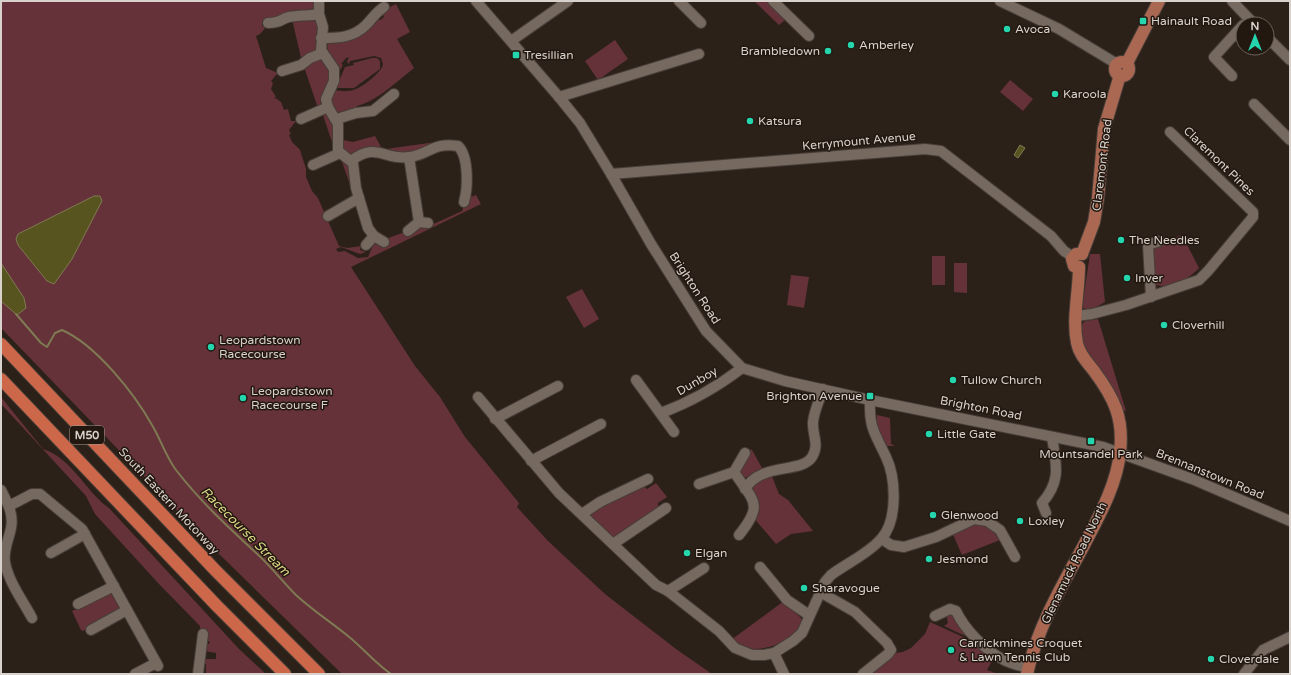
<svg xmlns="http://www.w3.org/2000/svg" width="1291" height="675" font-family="'Varela Round',sans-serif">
<rect width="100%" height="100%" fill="#2c2119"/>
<g fill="#643238">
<polygon points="1,1 311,1 314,3 316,10 276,21 262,21 262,26 266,27 260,34 256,36 266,68 278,73 271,81 273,83 271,89 276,97 274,97 281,102 284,110 288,109 291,121 296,121 289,130 291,134 289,135 292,142 300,150 306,169 306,177 312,191 318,198 339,246 347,248 361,246 360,250 366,252 360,254 341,247 336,249 338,252 345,251 358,258 368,257 374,243 408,231 418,226 428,226 438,222 462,211 469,193 471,197 476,195 481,204 351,267 415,366 440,397 465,437 519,503 517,507 548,541 605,594 676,649 712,674 342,674 218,553 1,328"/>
<polygon points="754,1 770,1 786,19 779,25"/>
<path d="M 396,4 L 410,32 L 397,39 L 414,68 C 396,82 379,100 357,106 L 354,111 L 343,114 L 337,112 L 331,101 L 334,90 C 340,91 347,92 353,90 C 361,89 383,71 383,64 L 381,58 L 374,56 L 350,61 L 349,64 L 347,62 L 349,57 L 346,58 L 341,64 L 343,65 L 339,72 C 337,62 328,56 327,46 L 330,41 L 378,19 L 380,20 L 384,17 L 382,14 L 386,9 Z"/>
<polygon points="313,17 319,21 319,50 302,62 292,19"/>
<polygon points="615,40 628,59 598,80 585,61"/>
<polygon points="319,57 332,70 323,104 318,108 304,67"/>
<polygon points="372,58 377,58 380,61 380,69 354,88 336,88 345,67 354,65 353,63"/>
<polygon points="1010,80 1033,99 1023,111 1000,92"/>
<polygon points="322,112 325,112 334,121 335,151"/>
<polygon points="375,136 381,147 386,149 436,142 436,144 413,153 355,152 350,155 342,149 343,140 353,142"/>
<polygon points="341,159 350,166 355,195 350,199 349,198 354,196"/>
<path d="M 1182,235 L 1199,268 C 1187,280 1174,289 1156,285 L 1152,246 Z"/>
<polygon points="1090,254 1100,254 1105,302 1091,310 1082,308"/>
<rect x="932" y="256" width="13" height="29"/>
<polygon points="954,263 967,263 967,293 954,292"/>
<polygon points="791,275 809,277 804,308 787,305"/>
<polygon points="582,289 599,319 584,328 566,297"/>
<polygon points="1098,319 1126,411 1119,410 1080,348 1077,330 1085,321"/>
<path d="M 1,397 L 43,449 C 72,458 85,491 109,508 L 239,649 L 266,674 L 206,674 L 206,664 L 202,664 L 203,659 L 216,659 L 216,653 L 205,651 L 205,643 L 209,644 L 210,642 L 206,640 L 207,636 L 200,630 L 200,626 L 159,584 L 95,514 L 86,496 L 1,404 Z"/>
<polygon points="877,415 890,418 891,444 895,446 886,446 877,426"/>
<polygon points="749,449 752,450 762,468 743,479 737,479 741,460 749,453"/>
<polygon points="771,474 779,494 788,500 813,531 791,534 776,544 753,517 746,486"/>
<polygon points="656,483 667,497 658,503 658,510 614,538 590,517 593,510 644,486 647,489"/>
<polygon points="980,522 995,531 1000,540 962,555 952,532"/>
<polygon points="109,591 112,591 122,607 120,611 83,631 81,630 72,611"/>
<path d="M 784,601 L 802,619 C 805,637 768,650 754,649 C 745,648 738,644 731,640 Z"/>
<polygon points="951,611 976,641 944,626 948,623 946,614"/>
<polygon points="930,622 974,642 994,657 987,670 998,674 867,674 895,653 903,652 911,648 925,634"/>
</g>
<g fill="#58541f" stroke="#7f7a53">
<polygon points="1020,145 1025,148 1018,158 1014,155"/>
<polygon points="94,196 100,196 102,201 72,259 54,284 47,281 18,245 16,239 18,234"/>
<polygon points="1,263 24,298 26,308 17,315 1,301"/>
</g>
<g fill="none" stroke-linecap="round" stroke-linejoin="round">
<path stroke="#7f7a53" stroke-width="2" d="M 16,314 L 41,343 L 47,347 L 55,333 L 62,330 C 96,345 134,393 152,425 C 161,440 166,457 176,470 C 200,501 226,525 254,551 C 269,564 282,581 296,595 C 312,610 331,622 348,636 C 363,648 375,663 391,674"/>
<defs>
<g id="minor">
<polyline points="319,1 319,14 323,27 321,50 334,69 334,81 326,99 328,107 338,124 338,151 353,163 356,188 368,228 374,236 384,242"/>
<polyline points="476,1 559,97 580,123 611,174 651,244 706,331 742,368 785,381 870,400 1103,447 1192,479 1290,521"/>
<polyline points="679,1 701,23"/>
<polyline points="773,1 809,36"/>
<polyline points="1000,1 1059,29 1117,64"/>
<polyline points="1232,1 1254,24"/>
<path d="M 268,23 C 282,23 280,19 289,17 C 299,15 309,16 319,14"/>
<polyline points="1267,37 1290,60"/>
<path d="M 321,38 C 338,38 353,38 366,25 C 372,19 376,12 384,7"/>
<polyline points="511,41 568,1"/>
<polyline points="282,71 301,65 310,58 323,53"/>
<polyline points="1232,76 1214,57 1243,25"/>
<polyline points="559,97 699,54"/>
<polyline points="1254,104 1290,140"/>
<polyline points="301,119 328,107"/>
<polyline points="337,119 356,113 373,111 394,94"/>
<polyline points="409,157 419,222"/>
<path d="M 351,161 C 377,141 384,161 410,157 C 430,154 433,142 458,146 C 469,156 468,188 464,202"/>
<polyline points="313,165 340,153"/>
<polyline points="611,174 925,149 941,151 1051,236 1064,251 1073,257"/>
<polyline points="328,216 359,198"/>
<polyline points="408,231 419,222 428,223"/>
<polyline points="366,245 374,236"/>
<polyline points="1151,297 1148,245 1160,241"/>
<polyline points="1076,316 1092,314 1126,305 1199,280 1208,271 1253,217 1253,212 1170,132"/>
<polyline points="636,380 674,432"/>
<path d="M 478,397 L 559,493 L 656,585 L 668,591 L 719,631 L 735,648 L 752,655 L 764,655 L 774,653 L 793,641 L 802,633 L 825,582 L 831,575 C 847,563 868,554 881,539 C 898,521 896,478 886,457 C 875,433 869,429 870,400"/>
<path d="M 661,413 C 691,402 717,387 742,368"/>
<polyline points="495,419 558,386"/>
<polyline points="531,461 601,424"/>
<path d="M 734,472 C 754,502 764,504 739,535"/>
<polyline points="699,484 734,472 745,453"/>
<path d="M 745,489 C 761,462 801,474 812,457 C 820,444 812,435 813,422 C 814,411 820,399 823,389"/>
<path d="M 1,490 C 7,502 14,514 11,528 C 9,539 3,550 5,562 C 8,581 23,601 32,618"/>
<polyline points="9,506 32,494 40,494 82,529 158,666"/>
<path d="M 1046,513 L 1042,503 C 1062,480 1056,464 1052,437"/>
<polyline points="582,514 600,502 648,479"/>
<polyline points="882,539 891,545 904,547 936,537 974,519 987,521 1000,530 1015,557"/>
<polyline points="613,544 666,508"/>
<polyline points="51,553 85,534"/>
<polyline points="760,567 787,600 809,615"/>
<polyline points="668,591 704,568"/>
<polyline points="820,592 855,612 887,643 891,650 888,654 863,674"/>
<polyline points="78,604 114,586"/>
<path d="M 935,616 L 950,609 L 956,611 C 965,630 986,651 1004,660 C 1011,664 1021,666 1029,668"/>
<polyline points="91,630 127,610"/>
<polyline points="774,653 784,674"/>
<polyline points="135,674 156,663"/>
<polyline points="198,674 203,634"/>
<polyline points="1244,674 1263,650 1290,637"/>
</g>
<g id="major">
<circle cx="1122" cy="69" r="7"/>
<polyline points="1127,63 1159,1"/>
<polyline points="1082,254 1094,222 1098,198 1104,129 1120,75"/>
<polyline points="1079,267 1074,266 1072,259 1076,254 1082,254"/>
<path d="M 1027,674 C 1037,629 1061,587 1083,547 C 1098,518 1117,485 1120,452 C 1124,418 1114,398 1094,371 C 1087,362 1079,354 1077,343 C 1072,319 1079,292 1079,267"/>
</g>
<g id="highway">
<polyline points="1,344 216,571 319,674"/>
<polyline points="1,379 217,606 285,674"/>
</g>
</defs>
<use href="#minor" stroke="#473e38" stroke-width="12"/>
<use href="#major" stroke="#473e38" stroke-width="14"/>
<use href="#highway" stroke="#473e38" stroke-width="14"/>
<use href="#minor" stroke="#76695f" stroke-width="10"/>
<use href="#major" stroke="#aa6852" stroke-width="12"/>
<use href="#highway" stroke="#cc674a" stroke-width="12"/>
</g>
<g fill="#24d5ae" stroke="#221810" stroke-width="1.5">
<rect x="1139" y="17" width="8" height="8" rx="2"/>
<circle cx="1007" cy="29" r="4"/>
<circle cx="851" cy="45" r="4"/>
<circle cx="828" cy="51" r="4"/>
<rect x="512" y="51" width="8" height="8" rx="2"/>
<circle cx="1055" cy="94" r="4"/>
<circle cx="750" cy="121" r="4"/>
<circle cx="1121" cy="240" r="4"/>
<circle cx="1127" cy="278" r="4"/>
<circle cx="1164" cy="325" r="4"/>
<circle cx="211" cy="347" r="4"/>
<circle cx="953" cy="380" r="4"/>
<rect x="866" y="392" width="8" height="8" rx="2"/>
<circle cx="243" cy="398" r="4"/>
<circle cx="929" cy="434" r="4"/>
<rect x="1087" y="437" width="8" height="8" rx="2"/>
<circle cx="933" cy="515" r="4"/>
<circle cx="1020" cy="521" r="4"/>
<circle cx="687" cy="553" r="4"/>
<circle cx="929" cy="559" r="4"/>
<circle cx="804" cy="588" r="4"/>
<circle cx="951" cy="650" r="4"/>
<circle cx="1211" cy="659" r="4"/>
</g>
<g text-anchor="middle" stroke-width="3" stroke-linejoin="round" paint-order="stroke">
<rect fill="#221810" stroke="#a29a94" stroke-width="1" x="70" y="426" width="34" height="18" rx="3"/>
<g font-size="11" font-weight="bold" fill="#d9d1cc">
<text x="87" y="439">M50</text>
</g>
<g font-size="12" fill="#d9d1cc" stroke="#221810" text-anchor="start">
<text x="1151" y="25">Hainault Road</text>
<text x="1015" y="33">Avoca</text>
<text x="859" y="49">Amberley</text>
<text x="820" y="55" text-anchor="end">Brambledown</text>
<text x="524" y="59">Tresillian</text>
<text x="1063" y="98">Karoola</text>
<text x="758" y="125">Katsura</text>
<text x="1129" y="244">The Needles</text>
<text x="1135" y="282">Inver</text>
<text x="1172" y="329">Cloverhill</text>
<text x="219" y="344">Leopardstown<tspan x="219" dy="14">Racecourse</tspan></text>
<text x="961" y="384">Tullow Church</text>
<text x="251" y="395">Leopardstown<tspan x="251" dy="14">Racecourse F</tspan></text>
<text x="862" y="400" text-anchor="end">Brighton Avenue</text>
<text x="937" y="438">Little Gate</text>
<text x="1091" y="458" text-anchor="middle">Mountsandel Park</text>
<text x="941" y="519">Glenwood</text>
<text x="1028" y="525">Loxley</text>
<text x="695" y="557">Elgan</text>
<text x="937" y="563">Jesmond</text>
<text x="812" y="592">Sharavogue</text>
<text x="959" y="647">Carrickmines Croquet<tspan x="959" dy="14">&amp; Lawn Tennis Club</tspan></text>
<text x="1219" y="663">Cloverdale</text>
</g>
<g font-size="12" fill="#d9d1cc" stroke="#221810">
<text transform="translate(859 141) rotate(-5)" y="4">Kerrymount Avenue</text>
<text transform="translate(1219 161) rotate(44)" y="4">Claremont Pines</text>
<text transform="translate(1102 165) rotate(-83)" y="4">Claremont Road</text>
<text transform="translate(695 288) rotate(57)" y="4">Brighton Road</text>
<text transform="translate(697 381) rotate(-30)" y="4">Dunboy</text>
<text transform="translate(981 408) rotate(11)" y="4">Brighton Road</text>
<text transform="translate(1210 474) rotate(22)" y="4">Brennanstown Road</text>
<text transform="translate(169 501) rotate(47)" y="4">South Eastern Motorway</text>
<text transform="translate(1074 563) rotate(-64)" y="4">Glenamuck Road North</text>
</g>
<g font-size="13" font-style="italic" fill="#dcd685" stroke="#221810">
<text transform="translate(246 531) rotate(45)" y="5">Racecourse Stream</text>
</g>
</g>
<rect width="1291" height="675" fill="none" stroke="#d9d1cc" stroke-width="4"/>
<g transform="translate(1255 36)"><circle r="19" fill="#221810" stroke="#6b625b"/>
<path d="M0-3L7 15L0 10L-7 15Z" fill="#24d5ae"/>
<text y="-6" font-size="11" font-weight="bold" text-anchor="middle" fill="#d9d1cc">N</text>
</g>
</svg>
